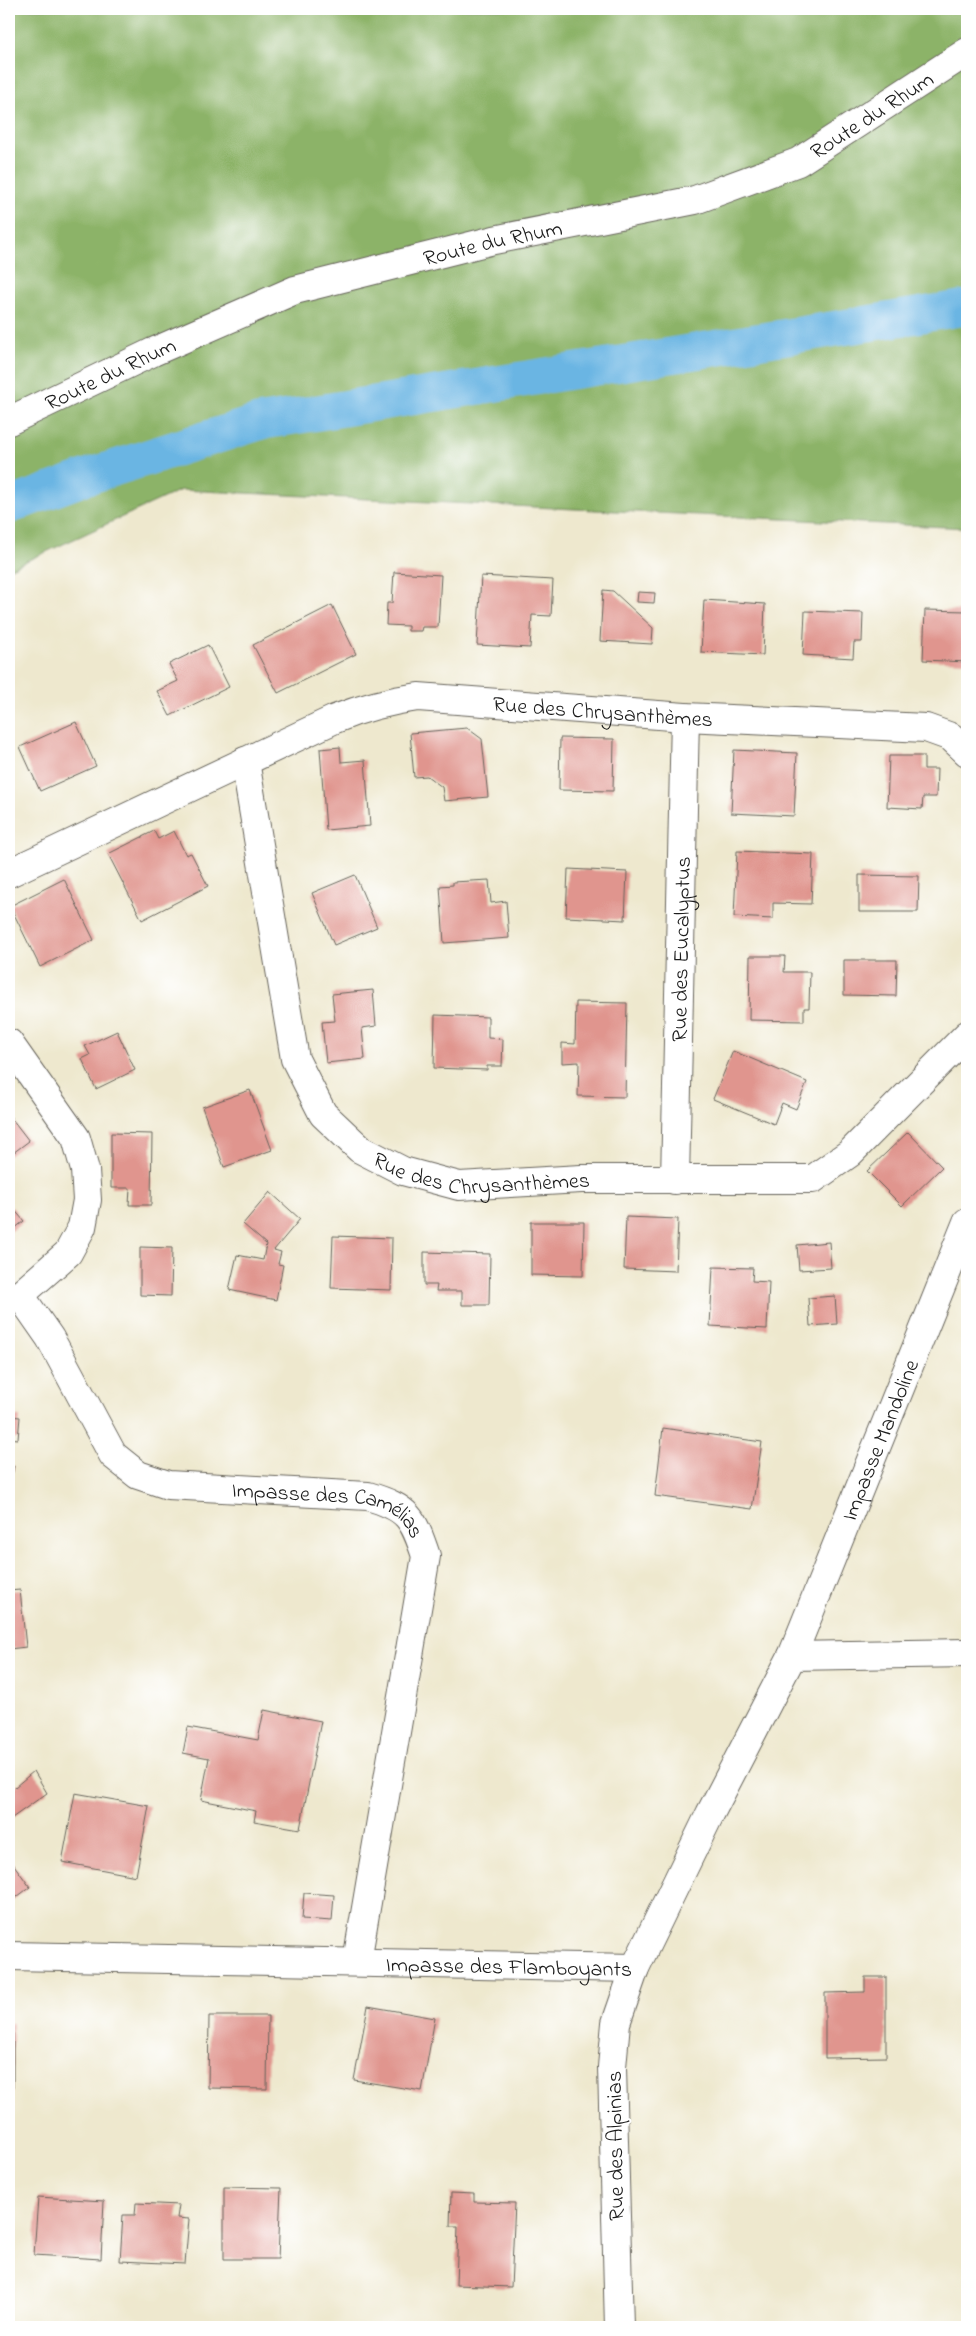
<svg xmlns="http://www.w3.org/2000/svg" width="976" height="2336" font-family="'Indie Flower',sans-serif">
<rect width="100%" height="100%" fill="#fff"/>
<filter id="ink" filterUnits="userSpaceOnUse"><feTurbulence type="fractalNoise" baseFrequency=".02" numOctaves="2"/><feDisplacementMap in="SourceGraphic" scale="10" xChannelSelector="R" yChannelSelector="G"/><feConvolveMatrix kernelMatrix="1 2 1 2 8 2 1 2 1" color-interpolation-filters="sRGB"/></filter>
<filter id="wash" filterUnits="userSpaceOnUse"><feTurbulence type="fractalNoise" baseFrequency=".0096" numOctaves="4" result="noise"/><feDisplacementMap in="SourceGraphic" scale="20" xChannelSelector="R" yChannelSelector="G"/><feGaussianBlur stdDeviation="1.12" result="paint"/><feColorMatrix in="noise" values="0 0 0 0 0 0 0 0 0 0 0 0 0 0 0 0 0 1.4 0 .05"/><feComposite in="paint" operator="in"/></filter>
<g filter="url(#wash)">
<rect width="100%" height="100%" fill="#eee8ce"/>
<polygon fill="#8cb368" stroke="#546842" points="9,9 967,9 967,528 181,490 9,569"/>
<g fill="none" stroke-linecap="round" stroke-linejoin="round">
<polyline stroke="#6bb5e3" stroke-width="36" points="9,506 86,477 260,422 963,308"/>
</g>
<g id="blocks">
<g fill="#e0958e">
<polygon points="394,572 441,575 438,627 422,627 421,631 408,631 408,626 386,625 387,603 392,603"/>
<polygon points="481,576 553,580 551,616 532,615 530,648 477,645"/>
<polygon points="603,590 613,591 653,628 652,644 600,641"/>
<polygon points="638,592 655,593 654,603 637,602"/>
<polygon points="704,600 765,604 763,655 701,652"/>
<polygon points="332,605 356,654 278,693 253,645"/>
<polygon points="925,610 967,611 967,662 923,660"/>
<polygon points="805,611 863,613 862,642 854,642 853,658 803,655"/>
<polygon points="208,645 229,687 170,716 157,691 178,681 169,664"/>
<polygon points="76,722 96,766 40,791 20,747"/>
<polygon points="467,728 482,739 488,797 444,801 442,787 427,776 414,777 410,733"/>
<polygon points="560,738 614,739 613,791 559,790"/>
<polygon points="340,747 341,762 365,760 370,826 326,830 320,749"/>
<polygon points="734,750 797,753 794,816 731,813"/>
<polygon points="889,756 924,756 924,769 937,769 936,797 923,797 922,809 887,807"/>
<polygon points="154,831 158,839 174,831 186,855 191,853 208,886 142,920 108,854"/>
<polygon points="737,851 813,854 811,904 773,903 773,919 734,917"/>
<polygon points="568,869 627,872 625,920 566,917"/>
<polygon points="355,875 377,927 334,945 312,893"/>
<polygon points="859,875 919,876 918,912 859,912"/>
<polygon points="64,879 94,940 40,967 10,906"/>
<polygon points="489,880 491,903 506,901 509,938 444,943 440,886 453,885 453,882"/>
<polygon points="750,956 785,956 784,972 810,972 809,1008 804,1008 804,1021 749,1020"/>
<polygon points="844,960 897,960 896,996 844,995"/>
<polygon points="373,990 376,1026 362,1028 365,1059 326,1063 322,1022 335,1021 332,994"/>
<polygon points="576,1002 627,1003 625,1097 578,1096 579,1062 562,1063 562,1043 575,1044"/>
<polygon points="435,1015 488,1017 488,1038 503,1039 502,1066 487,1066 487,1070 434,1068"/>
<polygon points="117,1031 135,1070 96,1089 82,1059 90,1055 85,1046"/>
<polygon points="733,1051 807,1082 796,1109 782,1103 774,1124 713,1099"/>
<polygon points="250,1090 272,1150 224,1167 202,1107"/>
<polygon points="9,1115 29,1141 9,1156"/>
<polygon points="908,1132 942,1167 902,1206 867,1171"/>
<polygon points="111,1133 152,1134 151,1205 129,1205 130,1188 111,1188"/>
<polygon points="270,1192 300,1219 274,1250 281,1252 278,1264 283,1265 276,1300 229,1290 237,1255 263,1260 266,1244 243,1224"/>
<polygon points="12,1207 24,1221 9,1233 9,1210"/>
<polygon points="626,1217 678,1219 676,1271 624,1269"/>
<polygon points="531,1222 584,1222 583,1276 531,1275"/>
<polygon points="333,1236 392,1238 391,1290 331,1288"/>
<polygon points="829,1242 831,1268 799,1270 797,1245"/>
<polygon points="140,1247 172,1248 171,1296 140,1295"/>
<polygon points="424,1252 490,1254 489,1305 462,1305 462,1291 436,1291 437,1285 424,1285"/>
<polygon points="713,1267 753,1268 752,1281 769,1282 767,1329 710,1326"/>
<polygon points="835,1296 837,1324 810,1326 808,1298"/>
<polygon points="9,1416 20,1417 18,1439 9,1438"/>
<polygon points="663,1428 762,1442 752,1509 655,1496"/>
<polygon points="9,1466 14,1466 10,1487 9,1487"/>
<polygon points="20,1590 26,1647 9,1649 9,1591"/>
<polygon points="264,1710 321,1721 300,1829 254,1821 256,1811 201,1800 209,1758 183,1753 188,1727 258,1740"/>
<polygon points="34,1771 47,1793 12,1818 9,1836 9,1792"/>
<polygon points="75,1793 149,1806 136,1876 62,1862"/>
<polygon points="9,1858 30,1887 9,1903"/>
<polygon points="304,1893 334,1895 332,1921 302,1919"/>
<polygon points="865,1977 886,1977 886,2057 825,2058 825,1993 865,1992"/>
<polygon points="368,2006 435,2018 422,2091 354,2080"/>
<polygon points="209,2016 268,2016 267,2089 208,2088"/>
<rect x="9" y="2023" width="4" height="88"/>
<polygon points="224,2187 281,2188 278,2259 224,2259"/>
<polygon points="451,2193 474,2194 474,2202 515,2203 511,2287 456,2285 458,2226 450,2226"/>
<polygon points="9,2195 12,2195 10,2215 9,2215"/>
<polygon points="38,2197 104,2201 101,2259 34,2255"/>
<polygon points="136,2203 179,2205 177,2218 189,2219 185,2264 120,2261 123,2215 135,2215"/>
</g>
</g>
</g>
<g filter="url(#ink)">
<use href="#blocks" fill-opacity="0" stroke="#66635a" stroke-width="1"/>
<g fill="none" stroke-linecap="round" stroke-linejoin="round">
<defs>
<g id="minor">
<path id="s1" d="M 9,421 L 153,352 L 295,290 L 494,240 L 695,200 L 798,162 L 967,52"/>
<path id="s2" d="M 245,761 L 295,1059 L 323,1114 L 360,1149 L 403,1171 L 459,1186 L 581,1179 L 813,1179 L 850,1153 L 967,1035"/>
<path id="s3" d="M 9,873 L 335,719 C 362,708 389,701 418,697 L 685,717 L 926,728 L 951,737 L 967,752"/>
<polyline points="9,1043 76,1138 85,1170 87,1200 82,1227 68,1253 20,1295 9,1296"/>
<path id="s4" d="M 675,1180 L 685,717"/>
<path id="s5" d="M 20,1295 L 50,1338 L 113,1455 L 138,1475 L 168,1485 L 368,1496 C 408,1508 413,1517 426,1556 L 357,1961"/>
<polyline points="792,1656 967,1653"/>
<path id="s6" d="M 9,1956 L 635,1968"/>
<path id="s7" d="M 619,2327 L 612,2067 L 616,2023 L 635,1968 L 710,1814 L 792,1656 L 967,1222"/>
</g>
</defs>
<use href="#minor" stroke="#66635a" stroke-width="30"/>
<use href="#minor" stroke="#fff" stroke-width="28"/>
</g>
</g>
<g text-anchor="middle" stroke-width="4" stroke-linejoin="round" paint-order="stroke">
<g font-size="22" fill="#1c1c1c" stroke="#fff">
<text dy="8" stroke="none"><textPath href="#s1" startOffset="922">Route du Rhum</textPath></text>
<text dy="8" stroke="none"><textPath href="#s1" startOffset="518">Route du Rhum</textPath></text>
<text dy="8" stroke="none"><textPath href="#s1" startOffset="112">Route du Rhum</textPath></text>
<text dy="8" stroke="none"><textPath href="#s3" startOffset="632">Rue des Chrysanthèmes</textPath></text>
<text dy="8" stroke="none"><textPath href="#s4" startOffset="231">Rue des Eucalyptus</textPath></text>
<text dy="8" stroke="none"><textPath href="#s2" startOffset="542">Rue des Chrysanthèmes</textPath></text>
<text dy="8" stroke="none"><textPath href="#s7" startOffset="945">Impasse Mandoline</textPath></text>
<text dy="8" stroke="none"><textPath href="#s5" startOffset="415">Impasse des Camélias</textPath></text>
<text dy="8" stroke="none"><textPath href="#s6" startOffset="500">Impasse des Flamboyants</textPath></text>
<text transform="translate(614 2146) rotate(-91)" y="8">Rue des Alpinias</text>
</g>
</g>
<rect width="976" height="2336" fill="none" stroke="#fff" stroke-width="30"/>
</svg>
